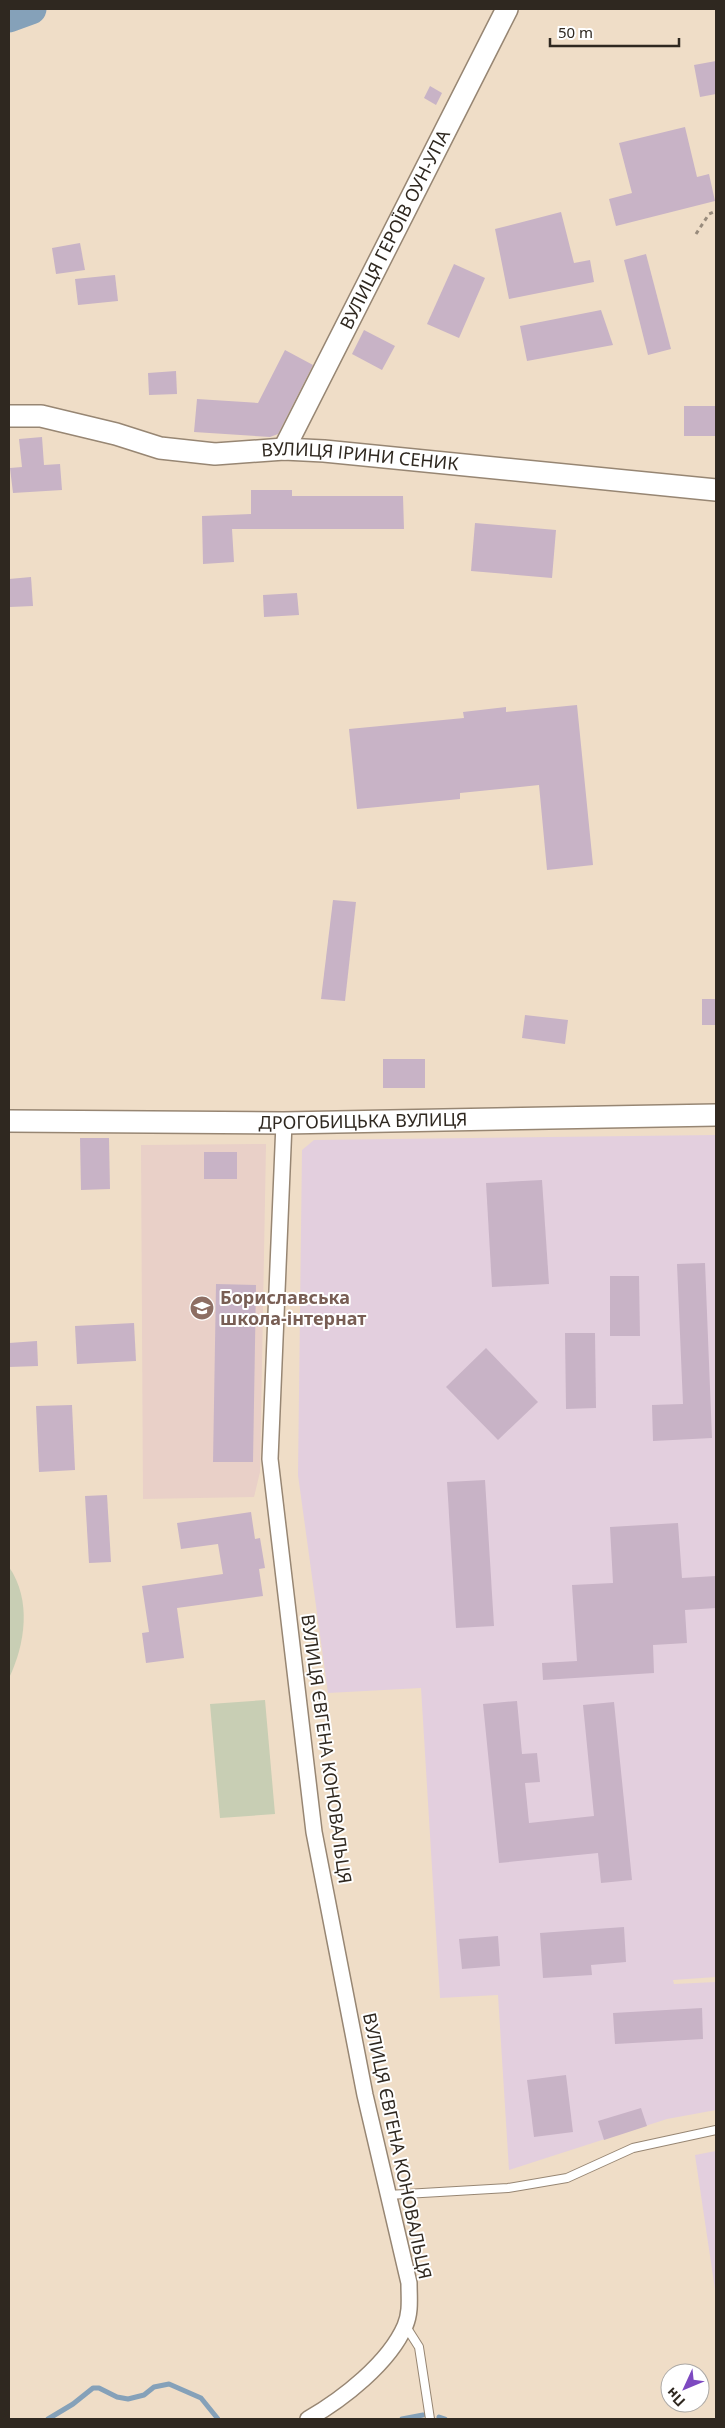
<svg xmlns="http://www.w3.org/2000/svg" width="725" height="2428" font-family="'Noto Sans',sans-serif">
<rect width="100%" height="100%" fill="#efddc7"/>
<g fill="#e3cfde">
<polygon points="716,1135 716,1977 673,1980 674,1984 716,1982 716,2110 667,2119 509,2170 498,1995 440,1998 421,1688 328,1693 298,1475 302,1150 314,1140"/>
<polygon points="716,2151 716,2296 695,2155"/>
</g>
<polygon fill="#e9d0c8" points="266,1144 260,1472 254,1497 143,1499 141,1145"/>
<g fill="#c8ceb4">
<path d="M 9,1567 C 32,1600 25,1645 9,1678 Z"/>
<polygon points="265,1700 275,1814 220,1818 210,1704"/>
</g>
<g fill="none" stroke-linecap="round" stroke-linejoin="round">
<g stroke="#85a1b9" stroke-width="5">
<polyline points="439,2417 445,2419"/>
<polyline points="48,2419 73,2404 93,2388 99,2388 117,2397 128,2399 144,2395 154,2387 169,2384 201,2398 218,2419"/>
<polyline points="402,2419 423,2415"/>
</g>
<polyline stroke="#85a1b9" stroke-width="31" points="9,17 31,9"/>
</g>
<g fill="#c8b3c6">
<polygon points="716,61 716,94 700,97 694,65"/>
<polygon points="430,86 442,93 436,105 424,98"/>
<polygon points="685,127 697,177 709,174 715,201 616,226 609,199 632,193 619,143"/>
<polygon points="561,212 574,263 590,260 594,282 509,299 495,229"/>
<polygon points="80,243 85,270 56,274 52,248"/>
<polygon points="646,254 671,349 648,355 624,260"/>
<polygon points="454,264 485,278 459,338 427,324"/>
<polygon points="115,275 118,301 78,305 75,279"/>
<polygon points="601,310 613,345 527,361 520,326"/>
<polygon points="364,330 395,346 382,370 352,354"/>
<polygon points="285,350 313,365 278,434 270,437 194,432 197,399 258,403"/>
<polygon points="176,371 177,394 149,395 148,373"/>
<rect x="684" y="406" width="32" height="30"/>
<polygon points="42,437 44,465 60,464 62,490 13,493 10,468 22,467 19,439"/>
<polygon points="251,490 292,490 292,496 403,496 404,529 232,529 234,562 203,564 202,516 251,514"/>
<polygon points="475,523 556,530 552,578 471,571"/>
<polygon points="31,577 33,606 10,607 9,579"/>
<polygon points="297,593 299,615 264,617 263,595"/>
<polygon points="577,705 593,865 547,870 539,785 460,793 460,799 357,809 349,729 464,718 463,712 506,707 506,712"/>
<polygon points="333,900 356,902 345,1001 321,999"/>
<rect x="702" y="999" width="14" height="26"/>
<polygon points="525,1015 568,1020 565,1044 522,1038"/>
<rect x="383" y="1059" width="42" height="29"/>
<polygon points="80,1138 109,1138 110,1189 81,1190"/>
<rect x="204" y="1152" width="33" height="27"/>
<polygon points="542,1180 549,1284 492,1287 486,1183"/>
<polygon points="705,1263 712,1438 653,1441 652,1405 683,1404 677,1264"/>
<polygon points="610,1276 639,1276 640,1336 610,1336"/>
<polygon points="216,1284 256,1285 253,1462 213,1462"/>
<polygon points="134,1323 136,1361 77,1364 75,1326"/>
<polygon points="565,1333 595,1333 596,1408 566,1409"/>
<polygon points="37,1341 38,1366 9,1367 9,1343"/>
<polygon points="486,1348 538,1402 498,1440 446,1387"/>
<polygon points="72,1405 75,1470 39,1472 36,1406"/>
<polygon points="485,1480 494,1626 456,1628 447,1482"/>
<polygon points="107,1495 111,1562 89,1563 85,1496"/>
<polygon points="251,1512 255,1539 260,1538 265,1568 259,1569 263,1596 177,1608 184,1658 146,1663 142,1633 149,1632 142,1586 223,1574 218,1544 181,1549 177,1523"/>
<polygon points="678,1523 682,1578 716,1576 716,1608 685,1610 687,1643 653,1645 654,1673 543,1680 542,1663 577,1661 572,1585 613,1583 610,1527"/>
<polygon points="517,1701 522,1754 537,1753 540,1782 525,1783 529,1823 594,1816 583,1705 614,1702 632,1880 601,1883 598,1853 499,1863 483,1704"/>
<polygon points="624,1927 626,1962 591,1965 592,1975 543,1978 540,1933"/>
<polygon points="498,1936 500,1966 462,1969 459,1939"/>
<polygon points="702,2008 703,2039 615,2044 613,2013"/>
<polygon points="566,2075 573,2132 534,2137 527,2080"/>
<polygon points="641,2108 647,2126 604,2140 598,2121"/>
</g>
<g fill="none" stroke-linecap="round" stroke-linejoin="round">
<defs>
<g id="lane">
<polyline points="388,2195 508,2188 567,2178 633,2148 716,2130"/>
<polyline points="405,2325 419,2347 430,2419"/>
</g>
<path id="street" d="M 284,1123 L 270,1459 L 314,1832 L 365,2095 L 409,2283 C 409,2298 411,2312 405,2326 C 389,2363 343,2399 308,2419"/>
<g id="secondary">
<path id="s1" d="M 9,416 L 41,416 L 116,434 L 160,448 L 215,454 L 284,449 L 324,451 L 716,490"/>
<path id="s2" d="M 284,449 L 507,9"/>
<path id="s3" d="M 9,1121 L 284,1123 L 716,1115"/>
</g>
</defs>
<use href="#lane" stroke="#978673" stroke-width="10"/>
<use href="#street" stroke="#978673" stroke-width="18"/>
<use href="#secondary" stroke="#978673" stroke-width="24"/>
<polyline stroke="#988b7c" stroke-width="3" stroke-dasharray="4 4" stroke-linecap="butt" points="696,234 709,214 716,211"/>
<use href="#lane" stroke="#fff" stroke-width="8"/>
<use href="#street" stroke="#fff" stroke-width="15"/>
<use href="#secondary" stroke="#fff" stroke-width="21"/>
</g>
<defs>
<symbol id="school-disc" viewBox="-11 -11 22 22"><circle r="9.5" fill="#8d6e63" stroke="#fff"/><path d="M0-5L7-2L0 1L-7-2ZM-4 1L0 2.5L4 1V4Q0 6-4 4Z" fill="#fff"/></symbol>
</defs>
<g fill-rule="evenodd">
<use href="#school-disc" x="188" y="1294" width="28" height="28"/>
</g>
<g text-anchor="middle" stroke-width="4" stroke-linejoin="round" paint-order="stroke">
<g font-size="18" fill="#2f2820" stroke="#fff">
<text dy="6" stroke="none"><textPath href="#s2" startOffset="246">ВУЛИЦЯ ГЕРОЇВ ОУН-УПА</textPath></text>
<text dy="6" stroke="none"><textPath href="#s1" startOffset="356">ВУЛИЦЯ ІРИНИ СЕНИК</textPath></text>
<text dy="6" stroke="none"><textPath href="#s3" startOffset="354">ДРОГОБИЦЬКА ВУЛИЦЯ</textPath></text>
<text transform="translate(326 1749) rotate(82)" y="6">ВУЛИЦЯ ЄВГЕНА КОНОВАЛЬЦЯ</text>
<text transform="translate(397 2146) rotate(78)" y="6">ВУЛИЦЯ ЄВГЕНА КОНОВАЛЬЦЯ</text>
</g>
<g font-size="18" font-weight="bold" fill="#785e54" stroke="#fff" text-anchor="start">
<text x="220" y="1304">Бориславська<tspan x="220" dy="21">школа-інтернат</tspan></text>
</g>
</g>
<rect width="725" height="2428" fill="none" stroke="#2f2820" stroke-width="20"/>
<g transform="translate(685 2388) rotate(226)"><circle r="24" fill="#ffffff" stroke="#aca9a6"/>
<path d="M0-4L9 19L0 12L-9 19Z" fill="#7d49c0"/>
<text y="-8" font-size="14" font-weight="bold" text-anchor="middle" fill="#2f2820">Пн</text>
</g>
<path d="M550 38v8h129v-8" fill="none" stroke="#2f2820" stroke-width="2.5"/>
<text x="558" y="38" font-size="15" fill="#2f2820" stroke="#ffffff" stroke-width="4" paint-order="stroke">50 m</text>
</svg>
